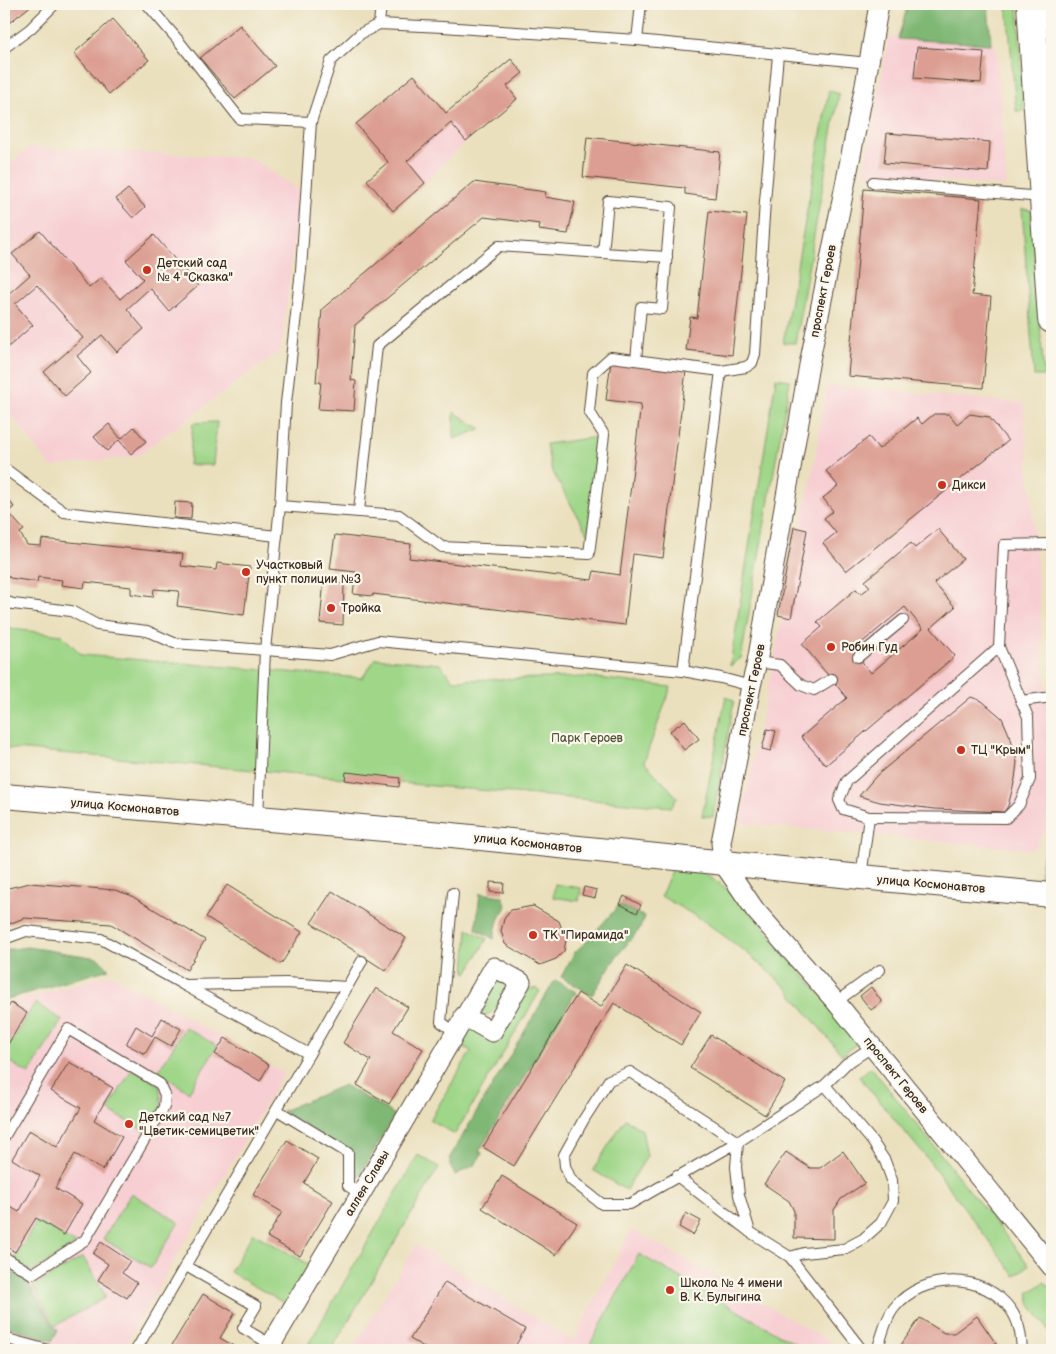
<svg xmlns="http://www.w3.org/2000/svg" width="1056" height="1354" font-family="'Balsamiq Sans',sans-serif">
<rect width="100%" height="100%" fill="#fbf7ec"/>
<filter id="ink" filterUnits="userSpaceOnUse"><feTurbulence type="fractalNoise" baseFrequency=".02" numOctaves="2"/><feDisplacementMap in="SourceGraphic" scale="10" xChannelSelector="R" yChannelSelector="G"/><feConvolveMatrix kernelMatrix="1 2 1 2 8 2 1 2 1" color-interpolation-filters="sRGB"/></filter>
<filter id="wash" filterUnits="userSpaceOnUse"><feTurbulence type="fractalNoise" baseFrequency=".0096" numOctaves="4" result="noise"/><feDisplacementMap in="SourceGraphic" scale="20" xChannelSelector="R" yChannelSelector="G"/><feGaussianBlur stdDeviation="1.12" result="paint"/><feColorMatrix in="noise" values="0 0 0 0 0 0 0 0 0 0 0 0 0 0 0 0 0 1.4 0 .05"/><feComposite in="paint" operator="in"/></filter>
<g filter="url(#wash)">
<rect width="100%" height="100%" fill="#eae0bd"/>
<g fill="#f7cfd3">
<polygon points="888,37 996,44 1007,187 864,173"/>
<polygon points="511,59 523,73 507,86 517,99 466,141 425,183 393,211 388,162 356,124 414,75 446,113"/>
<polygon points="30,147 251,158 300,191 281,350 137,456 51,467 4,406 4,168"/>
<polygon points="827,385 1024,403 1052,763 1052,817 1034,850 740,823 815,458"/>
<polygon points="111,974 284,1073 122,1350 74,1350 4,1327 4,1005"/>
<polygon points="632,1229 845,1350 352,1350 416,1245 573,1341"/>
</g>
<g fill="#9fd688" stroke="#6d8053">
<polygon points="1007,4 1018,4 1024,111 1016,111"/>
<polygon points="1041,4 1050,4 1052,32 1052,108 1049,108"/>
<polygon points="829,90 839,94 795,343 783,343"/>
<polygon points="1022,209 1031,210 1044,376 1034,376"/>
<polygon points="776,378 790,380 741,658 730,666"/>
<polygon points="454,412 481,429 454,439"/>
<polygon points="217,422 213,465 189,465 193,423"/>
<polygon points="598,437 588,535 555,476 551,467 546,444"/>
<polygon points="1046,559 1052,562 1052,652"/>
<polygon points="4,628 62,635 82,655 362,678 376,658 440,664 453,680 589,677 671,687 644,762 677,797 671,807 4,748"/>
<polygon points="726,696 734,701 713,817 702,816"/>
<path d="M 1052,838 L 1052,876 L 1041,878 C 1040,860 1042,854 1052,838 Z"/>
<polygon points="674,864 702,872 722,885 740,900 860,1041 842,1055 785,986 747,953 704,921 661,896"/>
<polygon points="555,884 581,888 579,901 553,897"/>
<polygon points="468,929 487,939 467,973 465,972"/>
<path d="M 496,978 L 506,980 L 509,987 C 503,998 495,1015 482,1016 L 476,1010 Z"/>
<polygon points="536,988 540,991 455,1134 430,1120 471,1051 454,1041 465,1020 494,1036 519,993"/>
<polygon points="35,1003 62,1020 29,1074 4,1058 4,1054"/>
<polygon points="185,1027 217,1046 189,1092 158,1072"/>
<polygon points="871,1067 1029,1265 1015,1276 930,1162 859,1077"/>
<polygon points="132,1069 159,1085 162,1106 147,1133 108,1110"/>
<polygon points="625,1119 642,1130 647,1156 626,1190 593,1170"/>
<polygon points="418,1155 439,1167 331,1350 305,1350"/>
<polygon points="131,1193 179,1222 151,1268 103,1239"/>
<polygon points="37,1221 76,1244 32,1272 14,1260"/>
<polygon points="253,1233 310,1265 287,1305 230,1272"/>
<polygon points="639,1254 806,1350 587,1350"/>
<polygon points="83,1257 106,1297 55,1326 33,1286"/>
<polygon points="1045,1282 1052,1291 1052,1335 1031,1305 1028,1293"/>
</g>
<g fill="#7fb774" stroke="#5d7049">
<polygon points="908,4 988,4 991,44 898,39"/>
<path d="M 480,893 L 502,896 C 509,908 505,907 499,918 C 496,925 495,933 494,939 L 476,929 Z"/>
<polygon points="619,905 645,917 639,930 616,957 592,995 561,977 575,952 588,940"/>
<polygon points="27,947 98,958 109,969 4,1000 4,950"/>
<polygon points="555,980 576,992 479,1151 482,1153 475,1165 455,1175 450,1166 450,1157"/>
<polygon points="344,1085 395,1115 353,1187 349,1153 282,1111"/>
<polygon points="4,1267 27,1281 54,1327 58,1330 52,1341 4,1325"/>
</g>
<g id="blocks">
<g fill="#dc9e92" fill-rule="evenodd">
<polygon points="4,4 33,4 4,27"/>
<polygon points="793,4 807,4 807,7"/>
<polygon points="113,19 149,60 109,94 74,53"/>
<polygon points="240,25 275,66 235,99 200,58"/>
<polygon points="917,47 984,52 981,83 914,78"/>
<polygon points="511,59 523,73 507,86 517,99 466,141 451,123 407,161 425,183 393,211 367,180 388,162 356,124 414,75 446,113"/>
<polygon points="887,133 990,142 988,172 884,163"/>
<polygon points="587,137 720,152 715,198 685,194 685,188 583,177"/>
<polygon points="474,182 546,192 545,197 575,202 568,234 539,230 540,224 484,217 355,325 351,380 356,381 354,411 318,409 321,382 316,382 322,309"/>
<polygon points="128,189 145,207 133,218 116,199"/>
<polygon points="864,189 981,199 972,295 991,297 983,388 848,376"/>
<polygon points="709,211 747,215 732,355 686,350 690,317 697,318"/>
<polygon points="40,231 89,288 101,278 120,299 143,279 126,260 154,235 198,286 169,311 150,288 127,309 144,329 117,352 102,335 77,356 91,373 65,396 44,372 83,338 37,285 15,304 33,325 6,349 4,346 4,292 7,295 30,275 12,254"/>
<polygon points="611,361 686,370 663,558 633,554 625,625 373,594 373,596 353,594 356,572 330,569 335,535 411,544 409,558 592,580 594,571 620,575 641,404 606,400"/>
<polygon points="934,414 949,414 957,424 970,414 989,417 1008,441 846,571 823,543 836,533 824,518 833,511 823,498 838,486 826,471 869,437 879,449 917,418 922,424"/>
<polygon points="109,424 121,439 134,427 146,441 131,454 119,440 107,451 94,437"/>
<polygon points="4,494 14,507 8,512 24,530 20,533 27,545 41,546 42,539 183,554 181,566 216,570 217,563 250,567 244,615 177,606 179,591 154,589 153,597 131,594 131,587 85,582 84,588 61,585 62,580 38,577 37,582 10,578 4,571"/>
<polygon points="175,502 192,503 191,519 174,518"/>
<polygon points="794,527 807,530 791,618 778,615"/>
<path d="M 938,529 L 963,559 L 934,583 L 955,607 L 931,628 L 955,656 L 826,765 L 801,737 L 847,698 L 802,644 L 822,627 L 817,622 L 856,589 L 861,594 L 870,587 L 865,581 L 911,543 L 915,548 ZM 905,607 L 923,629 L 871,673 L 853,650 Z"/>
<polygon points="324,579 337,580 336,583 344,584 343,625 320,623"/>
<polygon points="971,697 982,701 1002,718 1011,739 1017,762 1015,779 1008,806 1004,812 934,809 880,802 859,796 877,775"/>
<polygon points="685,720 699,739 684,750 670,731"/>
<polygon points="767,729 776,731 771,751 762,749"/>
<polygon points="346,772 400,778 399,787 345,780"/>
<polygon points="490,882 504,883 503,893 490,892"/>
<polygon points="30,883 115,890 130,895 205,940 187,970 111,924 24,918 4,926 4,889"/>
<polygon points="227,885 302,932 281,964 206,917"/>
<polygon points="584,887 597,890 595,898 582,895"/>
<polygon points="332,891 406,938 386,971 311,923"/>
<polygon points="624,896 641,905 637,913 620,904"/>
<polygon points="533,906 559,921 566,940 564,951 556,959 540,965 505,944 501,931 504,919 511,910"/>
<polygon points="627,965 701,1012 681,1045 614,1003 514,1166 483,1147 578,993 601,1007"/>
<polygon points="871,987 882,1002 871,1010 860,996"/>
<polygon points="376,988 408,1007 393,1031 423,1049 389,1104 357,1085 371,1060 343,1043"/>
<polygon points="11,1003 27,1013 8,1044 4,1042 4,1014"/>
<polygon points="162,1018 181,1029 171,1046 155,1037 145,1054 126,1044 136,1026 152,1036"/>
<polygon points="711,1035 785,1082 765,1115 690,1068"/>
<polygon points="225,1038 269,1065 260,1081 215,1054"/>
<polygon points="69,1062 113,1088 94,1120 122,1137 103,1170 75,1154 55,1188 82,1204 64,1235 36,1218 15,1252 4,1245 4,1203 19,1212 40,1176 12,1159 29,1130 57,1147 81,1108 51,1091"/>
<polygon points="287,1140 318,1159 304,1183 333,1201 300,1256 267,1237 282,1212 253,1195"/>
<polygon points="843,1151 865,1183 841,1199 834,1210 834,1239 794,1238 794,1211 789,1201 764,1184 786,1152 810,1168 820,1168"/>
<polygon points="502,1176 577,1223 556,1255 482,1208"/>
<polygon points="686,1213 701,1221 693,1235 679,1227"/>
<polygon points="101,1242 130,1261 122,1273 137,1283 127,1298 98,1280 108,1264 93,1254"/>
<polygon points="445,1282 525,1329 513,1350 429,1350 410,1339"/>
<polygon points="203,1294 235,1313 220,1338 241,1350 169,1350"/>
<polygon points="977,1316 999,1348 996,1350 898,1349 920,1318 944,1333 954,1333"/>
</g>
</g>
</g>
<g filter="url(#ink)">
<use href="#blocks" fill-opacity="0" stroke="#554536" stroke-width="1"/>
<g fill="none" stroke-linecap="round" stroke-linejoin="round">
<defs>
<g id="service">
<polyline points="147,4 178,40 240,119 311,122"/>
<polyline points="379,24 381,4"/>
<polyline points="637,40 641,4"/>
<polyline points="4,48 30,29 55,4"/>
<polyline points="873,182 1042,197"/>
<polyline points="603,253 667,257"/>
<polyline points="4,468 64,512 277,536"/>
<polyline points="280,506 399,515 442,547 589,554 604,435 589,411 593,373 611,357 721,371 746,367 752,363 755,354 765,201 778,55"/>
<polyline points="359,511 377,346 499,246 603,253 608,201 671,207 662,309 641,307 636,360"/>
<polyline points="4,601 13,604 71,611 97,625 147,631 174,643 330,655 378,641 683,671 721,678 751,686"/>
<polyline points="858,657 903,620"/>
<polyline points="757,662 780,665 801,685 814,690 832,679"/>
<polyline points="683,671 721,371"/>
<polyline points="1021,701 1052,697"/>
<polyline points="869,817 1006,818 1019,805 1030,779 1028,717 999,647 1004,545 1052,544"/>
<polyline points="258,818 265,650 280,506 286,403 301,270 311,122 331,61 360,34 379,24 443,27 637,40 869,63"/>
<polyline points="861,877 869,817 843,809 839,800 847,781 999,647"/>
<polyline points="453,893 441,1022 455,1032"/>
<polyline points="4,939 26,931 101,939 184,985 286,983 347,987 362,961"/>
<polyline points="836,1002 880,970"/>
<polyline points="309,1054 347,987"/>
<polyline points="277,1110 348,1153 348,1186 361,1194"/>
<polyline points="4,1137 68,1029 160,1084 165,1095 164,1107 85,1240 32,1274 4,1257"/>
<polyline points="738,1142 630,1072 609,1080 584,1119 564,1155 565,1166 571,1180 602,1204 630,1204 738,1142 825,1085 846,1064 872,1047"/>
<polyline points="738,1142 736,1167 739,1195 750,1232"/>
<polyline points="677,1176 750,1232 790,1257 862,1350"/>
<polyline points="790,1257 804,1253 844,1249 863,1239 881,1223 893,1201 892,1180 885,1161 872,1141 825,1085"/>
<polyline points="186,1266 256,1306 243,1328 272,1345"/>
<polyline points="4,1338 48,1350"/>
<polyline points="136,1350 309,1054 184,985"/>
<path d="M 877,1350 C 882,1337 885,1319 894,1308 C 923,1272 984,1272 1011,1310 C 1020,1323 1021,1336 1022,1350"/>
</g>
<g id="minor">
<polyline points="879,4 865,85 809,365 757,662 751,686 724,827 721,842 723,863 755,910 836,1002 1052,1267"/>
<path d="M 268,1350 C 312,1274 358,1200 402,1124 C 433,1072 463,1019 494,967 L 521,982 L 492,1032 L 464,1016"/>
</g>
<polyline id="tertiary" points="4,796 442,834 861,877 1052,895"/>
<polyline id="secondary" points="1031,4 1052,319"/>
</defs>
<use href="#service" stroke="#554536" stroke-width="12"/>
<use href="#minor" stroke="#554536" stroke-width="21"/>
<use href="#tertiary" stroke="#554536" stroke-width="26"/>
<use href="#secondary" stroke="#554536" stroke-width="30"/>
<use href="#service" stroke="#fff" stroke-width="10"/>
<use href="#minor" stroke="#fff" stroke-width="19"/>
<use href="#tertiary" stroke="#fff" stroke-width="24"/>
<use href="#secondary" stroke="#fff" stroke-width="28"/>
</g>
</g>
<g fill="#c8321e" stroke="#fbf7ec" stroke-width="2">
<circle cx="147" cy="270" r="5"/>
<circle cx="942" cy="485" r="5"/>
<circle cx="246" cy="572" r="5"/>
<circle cx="331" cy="608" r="5"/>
<circle cx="831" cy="647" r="5"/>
<circle cx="961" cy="750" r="5"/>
<circle cx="533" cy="935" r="5"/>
<circle cx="129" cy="1124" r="5"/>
<circle cx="670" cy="1290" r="5"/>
</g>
<g text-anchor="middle" stroke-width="4.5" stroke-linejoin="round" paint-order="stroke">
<g font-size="12" fill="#3b2a1e" stroke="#fbf7ec" text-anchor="start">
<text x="157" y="267">Детский сад<tspan x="157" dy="14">№ 4 "Сказка"</tspan></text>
<text x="952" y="489">Дикси</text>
<text x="256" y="569">Участковый<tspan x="256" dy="14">пункт полиции №3</tspan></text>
<text x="341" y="612">Тройка</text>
<text x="841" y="651">Робин Гуд</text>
<text x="971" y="754">ТЦ "Крым"</text>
<text x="543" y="939">ТК "Пирамида"</text>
<text x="139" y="1121">Детский сад №7<tspan x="139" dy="14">"Цветик-семицветик"</tspan></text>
<text x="680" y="1287">Школа № 4 имени<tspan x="680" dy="14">В. К. Булыгина</tspan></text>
</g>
<g font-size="12" fill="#3b2a1e" stroke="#fbf7ec">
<text transform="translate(823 291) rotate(-79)" y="4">проспект Героев</text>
<text transform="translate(751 690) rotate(-78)" y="4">проспект Героев</text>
<text transform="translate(125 807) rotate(5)" y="4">улица Космонавтов</text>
<text transform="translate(528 843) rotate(6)" y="4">улица Космонавтов</text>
<text transform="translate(931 884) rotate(5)" y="4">улица Космонавтов</text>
<text transform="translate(896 1075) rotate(51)" y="4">проспект Героев</text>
<text transform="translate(367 1183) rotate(-59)" y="4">аллея Славы</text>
</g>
<g font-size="12" fill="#545538" stroke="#fbf7ec">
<text x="587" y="742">Парк Героев</text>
</g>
</g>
<rect width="1056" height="1354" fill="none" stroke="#fbf7ec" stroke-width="20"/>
</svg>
